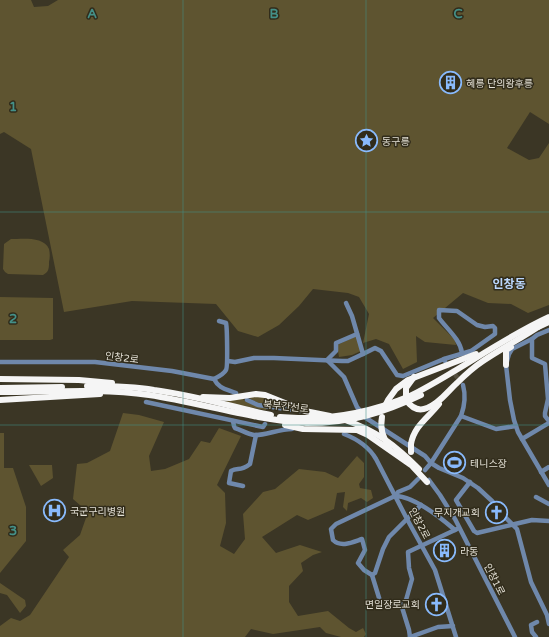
<svg xmlns="http://www.w3.org/2000/svg" width="549" height="637" font-family="'Varela Round','Noto Sans KR',sans-serif">
<rect width="100%" height="100%" fill="#3b3625"/>
<g fill="#5e5430">
<polygon points="0,0 31,0 34,7 48,6 58,0 549,0 549,124 530,112 507,148 529,160 539,158 549,143 549,305 528,313 511,304 488,303 463,293 433,318 455,340 456,345 425,342 416,336 417,362 403,369 389,344 376,339 363,343 369,314 359,297 348,293 313,289 299,306 279,325 258,337 238,331 216,304 132,301 64,312 31,149 4,132 0,134"/>
<path d="M 11,239 C 22,239 44,236 49,249 C 50,253 50,258 49,262 C 49,268 49,272 43,275 L 8,274 L 5,272 L 3,269 L 4,244 Z"/>
<polygon points="0,297 53,298 53,339 50,340 0,340"/>
<polygon points="357,336 361,351 352,355 339,357 337,345"/>
<polygon points="264,396 290,408 258,403 247,397"/>
<polygon points="242,398 246,402 267,408 266,410 232,404 224,401"/>
<polygon points="123,413 139,415 164,422 149,456 151,471 165,469 189,459 201,441 210,443 219,428 241,436 217,485 225,493 226,523 220,546 234,554 245,539 243,514 263,492 275,489 299,469 325,472 338,478 357,456 364,463 364,477 359,484 360,488 371,490 373,498 367,502 361,498 348,503 347,511 343,507 345,492 337,493 334,509 308,520 297,515 262,537 276,553 300,545 322,552 313,555 301,563 303,571 289,586 289,602 298,616 328,611 349,628 356,632 363,628 366,634 364,637 341,637 326,633 320,627 273,634 251,629 245,637 0,637 0,626 11,618 20,621 30,615 69,557 63,550 80,535 87,515 81,506 73,499 77,464 87,463 110,451"/>
<polygon points="0,433 4,433 4,468 13,468 26,507 26,541 0,573"/>
<polygon points="453,455 461,460 454,470 446,466"/>
<polygon points="29,465 52,465 53,478 41,486"/>
<polygon points="0,583 25,600 26,606 20,613 7,595 0,593"/>
</g>
<g fill="none" stroke-linecap="round" stroke-linejoin="round">
<polyline stroke="#544f3f" stroke-width="4.5" stroke-dasharray="4.5 2" stroke-linecap="butt" points="447,364 463,385"/>
<g stroke="#6f88ab" stroke-width="4.5">
<polyline points="346,303 352,316 363,354 375,348 381,351 397,375 403,376 444,359 445,361"/>
<polyline points="549,330 537,335 532,339 532,358 545,364 548,399 545,413 545,416 549,421"/>
<polyline points="357,334 336,343 336,351 327,360 344,377 357,407 366,418 425,456 431,463 439,468 463,478 478,488 492,501 505,517 517,529 531,582 547,615 549,624"/>
<polyline points="532,339 512,349 509,354 506,365 510,400 514,420 518,432 549,485"/>
<path d="M 444,359 L 471,351 L 495,334 L 495,328 L 493,326 L 485,327 L 477,325 L 457,311 L 439,310 L 439,318 C 447,329 460,339 462,353"/>
<polyline points="228,361 235,362 254,358 274,358 342,361 348,361 363,354"/>
<path d="M 0,362 L 95,362 L 172,371 L 214,379 C 219,389 227,389 236,393"/>
<path d="M 214,379 C 218,377 224,374 226,370 C 228,367 227,326 226,323 L 219,321"/>
<polyline points="247,400 258,405 300,411"/>
<polyline points="146,402 263,427 265,424"/>
<polyline points="461,416 496,429 516,426"/>
<path d="M 233,421 L 234,426 L 235,428 C 241,430 248,434 254,435 C 264,436 279,429 292,429"/>
<path d="M 344,434 C 357,439 369,447 376,459 L 407,519 L 435,570 L 456,637"/>
<polyline points="522,439 549,423"/>
<path d="M 425,470 L 431,463 L 461,416 C 465,405 466,396 463,385"/>
<polyline points="541,472 549,467"/>
<polyline points="429,480 440,495 455,519 515,637"/>
<polyline points="470,482 456,500 474,531 477,533 532,520 549,521"/>
<path d="M 243,486 L 229,483 L 231,471 C 238,467 240,472 250,464 L 256,435"/>
<path d="M 395,496 C 414,496 441,518 455,530 L 457,529"/>
<polyline points="536,497 549,504"/>
<path d="M 372,575 L 364,570 L 358,563 L 365,550 L 362,539 C 353,542 341,548 333,540 L 331,529 L 336,524 L 395,496 L 398,492 L 410,487 L 418,479"/>
<polyline points="372,575 375,573 383,549 389,537 421,505"/>
<polyline points="372,575 380,601 383,604 401,604 409,630 410,637"/>
<polyline points="401,604 406,600 412,579 409,568 408,552 455,530"/>
<polyline points="410,637 438,627 453,626"/>
<polyline points="536,637 532,632 531,625 537,622"/>
</g>
<g stroke="#f5f5f5" stroke-width="6">
<polyline points="538,327 549,322"/>
<polyline points="506,365 506,350 511,347"/>
<path d="M 414,377 L 406,388 L 406,400 C 411,407 418,412 427,408 C 439,404 448,391 457,383 C 465,375 474,367 483,361 C 502,348 522,338 541,325"/>
<polyline points="0,379 79,380 112,383"/>
<path d="M 87,386 C 109,386 132,386 154,390 C 194,395 232,407 271,415"/>
<polyline points="0,388 62,387"/>
<path d="M 0,392 C 50,392 100,388 149,395 C 202,403 253,420 307,423"/>
<path d="M 410,396 C 458,372 501,339 549,317"/>
<polyline points="203,397 230,398 256,394 265,395 305,411 330,416"/>
<polyline points="0,400 100,394"/>
<polyline points="384,408 388,400 396,389 408,380 476,354"/>
<polyline points="280,417 298,418"/>
<path d="M 345,420 C 377,431 395,445 419,469"/>
<polyline points="285,425 303,429 357,430 368,435 411,465"/>
<path d="M 411,444 C 414,426 428,418 439,404"/>
<polyline points="413,467 427,482"/>
</g>
<g stroke="#f5f5f5" stroke-width="6">
<path d="M 382,417 C 380,428 382,437 389,446"/>
<path d="M 298,418 C 337,419 374,411 410,396"/>
<path d="M 307,423 C 350,423 383,413 421,395"/>
<polyline points="411,444 411,452"/>
</g>
</g>
<path fill="none" stroke="#449088" stroke-width="1" stroke-opacity="0.55" d="M 183,0 L 183,637M 366,0 L 366,637M 0,212 L 549,212M 0,425 L 549,425"/>
<defs>
<symbol id="building-ring" viewBox="-11 -11 22 22"><circle r="9.5" fill="#312c1b" stroke="#89bafc" stroke-width="1.5"/><path d="M-4-6H4V6H1V3H-1V6H-4ZM-2.5-4.3h1.7v1.8h-1.7ZM.8-4.3h1.7v1.8H.8ZM-2.5-1h1.7V.8h-1.7ZM.8-1h1.7V.8H.8Z" fill="#89bafc"/></symbol>
<symbol id="sight-ring" viewBox="-11 -11 22 22"><circle r="9.5" fill="#312c1b" stroke="#89bafc" stroke-width="1.5"/><path d="M0-6L1.8-2.2L6-1.7L2.9 1.2L3.7 5.4L0 3.3L-3.7 5.4L-2.9 1.2L-6-1.7L-1.8-2.2Z" fill="#89bafc"/></symbol>
<symbol id="stadium-ring" viewBox="-11 -11 22 22"><circle r="9.5" fill="#312c1b" stroke="#89bafc" stroke-width="1.5"/><path d="M0-5a6.5 5 0 1 0 0 10a6.5 5 0 1 0 0-10ZM-3.5-1.8h7v3.6h-7Z" fill="#89bafc"/></symbol>
<symbol id="hospital-ring" viewBox="-11 -11 22 22"><circle r="9.5" fill="#312c1b" stroke="#89bafc" stroke-width="1.5"/><path d="M-5-5h3v3.5h4V-5h3V5h-3V1.5h-4V5h-3Z" fill="#89bafc"/></symbol>
<symbol id="church-ring" viewBox="-11 -11 22 22"><circle r="9.5" fill="#312c1b" stroke="#89bafc" stroke-width="1.5"/><path d="M-1.2-6h2.4v3.5h3.3v2.4h-3.3V6h-2.4V-.1h-3.3v-2.4h3.3Z" fill="#89bafc"/></symbol>
</defs>
<g fill-rule="evenodd">
<use href="#building-ring" x="438" y="70" width="25" height="25"/>
<use href="#sight-ring" x="354" y="128" width="25" height="25"/>
<use href="#stadium-ring" x="442" y="450" width="25" height="25"/>
<use href="#hospital-ring" x="42" y="498" width="25" height="25"/>
<use href="#church-ring" x="484" y="500" width="25" height="25"/>
<use href="#building-ring" x="432" y="538" width="25" height="25"/>
<use href="#church-ring" x="424" y="592" width="25" height="25"/>
</g>
<g text-anchor="middle" stroke-width="3" stroke-linejoin="round" paint-order="stroke">
<g font-size="10" fill="#e2dfd4" stroke="#312c1b" text-anchor="start">
<text x="466" y="87">혜릉 단의왕후릉</text>
<text x="382" y="145">동구릉</text>
<text x="470" y="467">테니스장</text>
<text x="70" y="515">국군구리병원</text>
<text x="480" y="516" text-anchor="end">무지개교회</text>
<text x="460" y="555">라동</text>
<text x="420" y="608" text-anchor="end">면일장로교회</text>
</g>
<g font-size="10" fill="#e2dfd4" stroke="#312c1b">
<text transform="translate(122 357) rotate(7)" y="4">인창2로</text>
<text transform="translate(286 406) rotate(6)" y="4">북부간선로</text>
<text transform="translate(420 523) rotate(62)" y="4">인창2로</text>
<text transform="translate(495 579) rotate(63)" y="4">인창1로</text>
</g>
<g font-size="12" font-weight="bold" fill="#bad6fb" stroke="#312c1b">
<text x="509" y="288">인창동</text>
</g>
</g>
<g font-size="13" text-anchor="middle" font-weight="bold" fill="#449088" stroke="#312c1b" stroke-width="3" stroke-linejoin="round" paint-order="stroke">
<text x="92" y="18">A</text>
<text x="274" y="18">B</text>
<text x="458" y="18">C</text>
<text x="13" y="111">1</text>
<text x="13" y="323">2</text>
<text x="13" y="535">3</text>
</g>
</svg>
